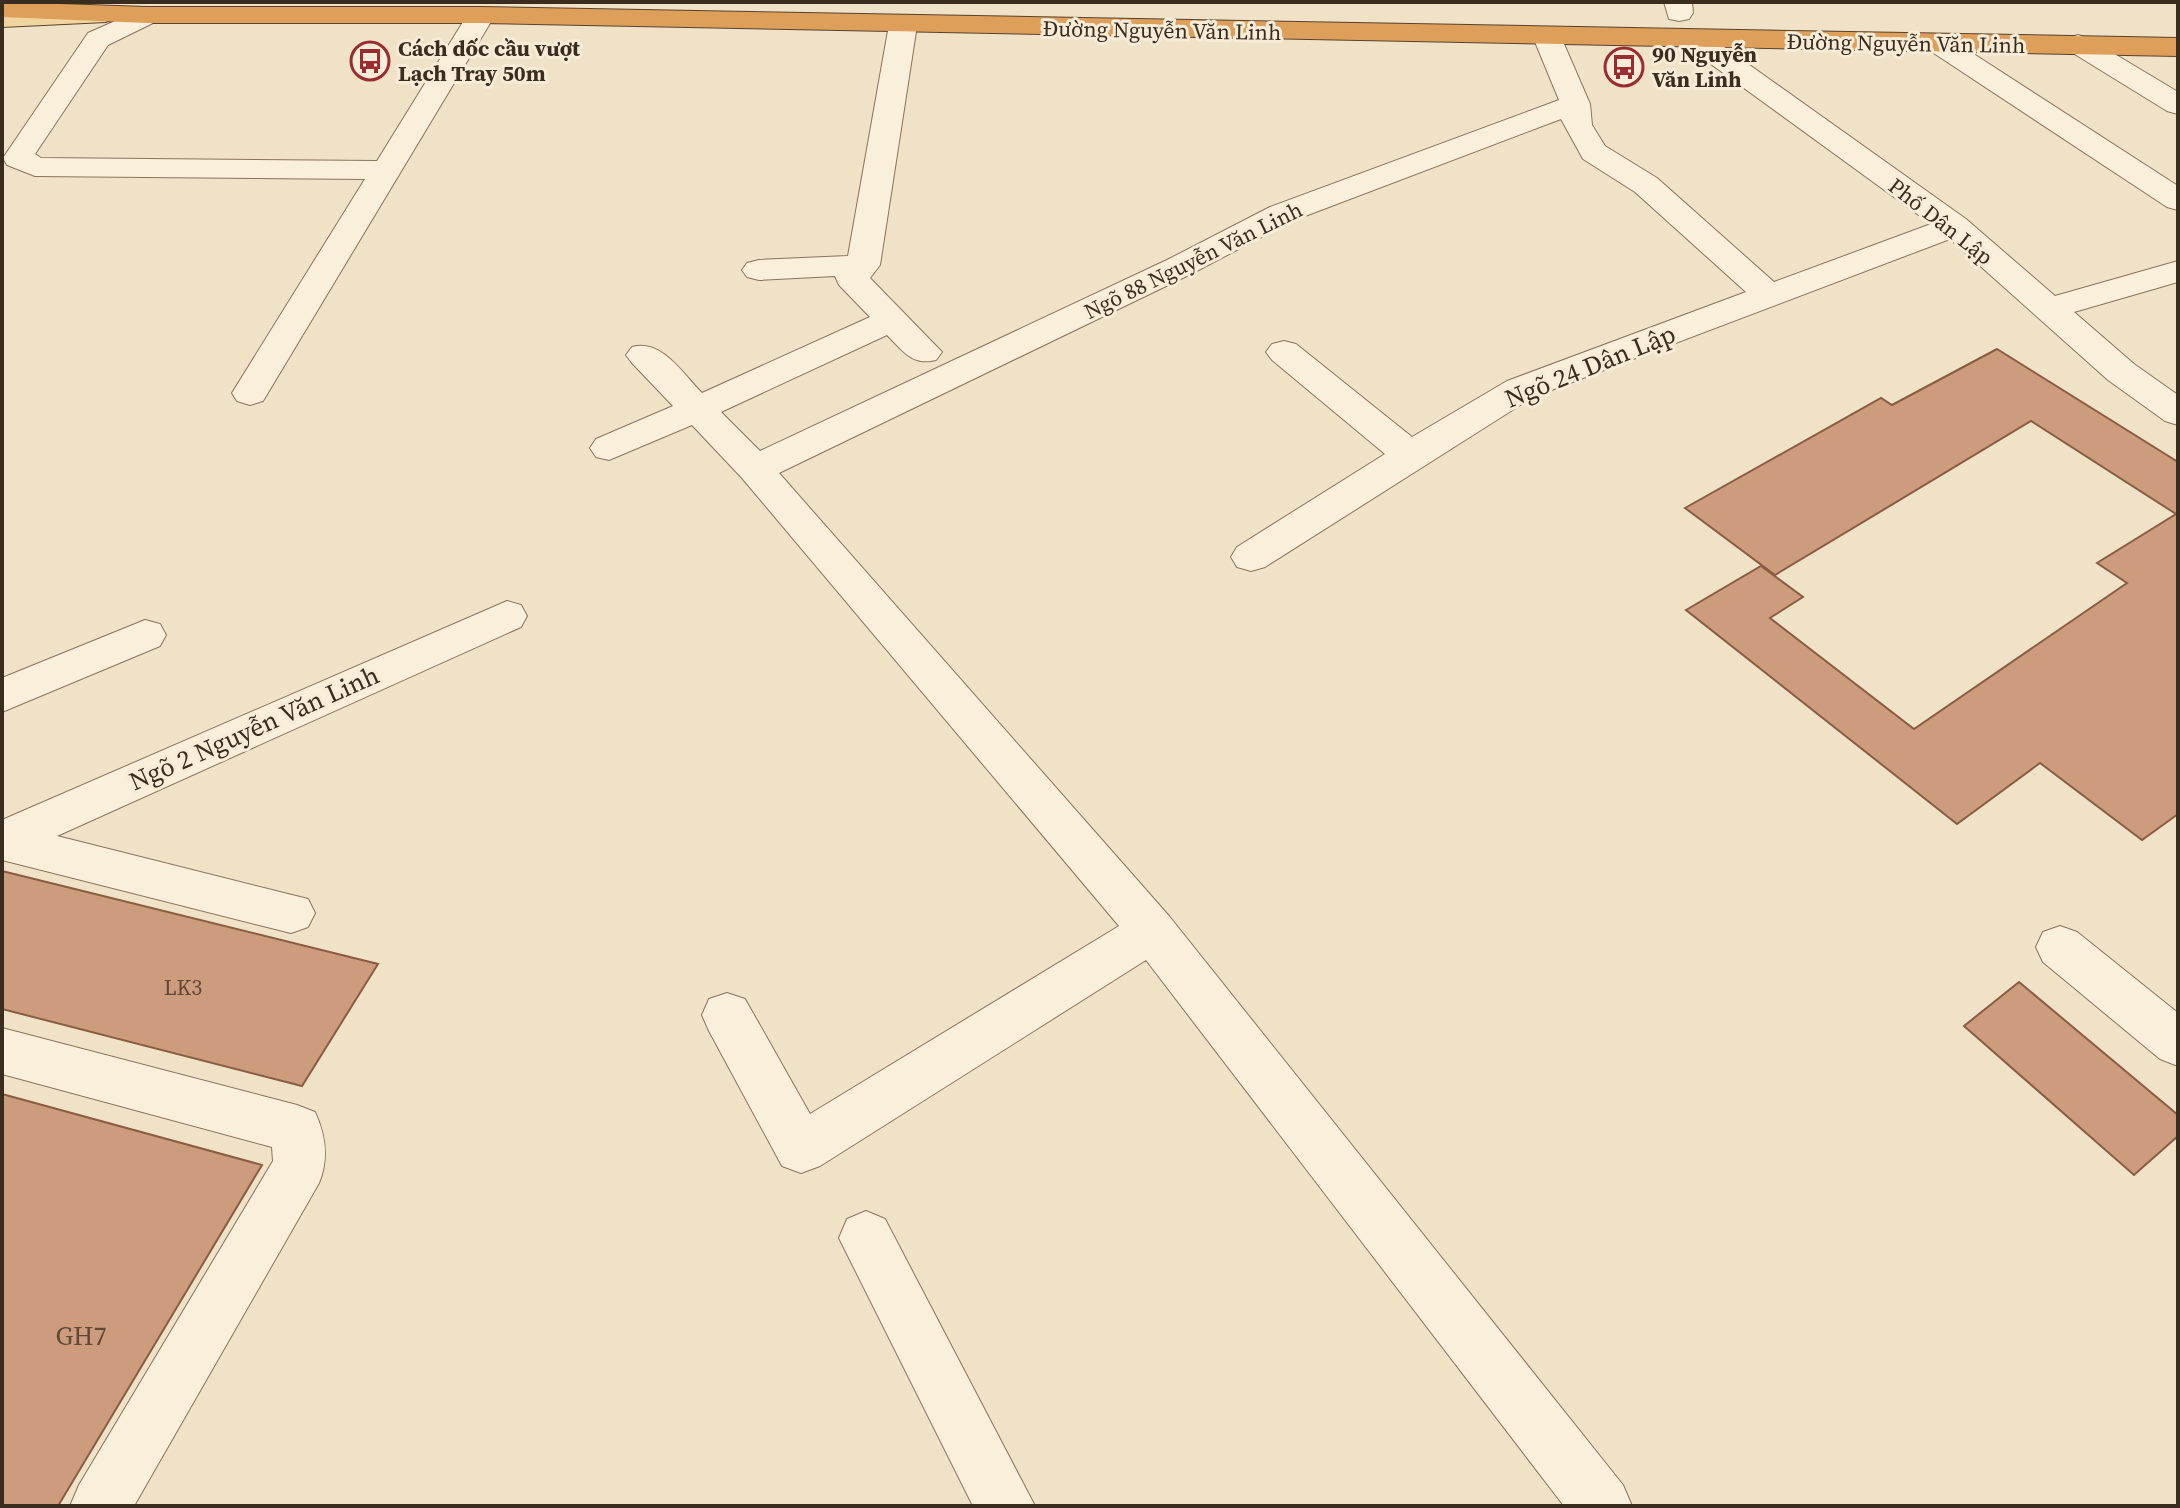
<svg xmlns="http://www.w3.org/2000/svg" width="2180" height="1508" font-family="'Source Serif 4',serif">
<rect width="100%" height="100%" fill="#efe2c7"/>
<g fill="#cd9c7d" stroke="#8a5c42" stroke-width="2">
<polygon points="1997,349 2178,462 2178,814 2142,840 2040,763 1957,824 1686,610 1761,566 1803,597 1770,618 1914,729 2127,583 2097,563 2176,514 2031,421 1775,575 1685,508 1881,398 1892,405"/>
<polygon points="2,871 378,964 302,1086 2,1009"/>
<polygon points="2019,982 2178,1115 2178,1136 2134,1175 1964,1026"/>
<polygon points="2,1094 262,1165 58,1506 2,1506"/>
</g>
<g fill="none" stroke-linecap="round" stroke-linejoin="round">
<defs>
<g id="minor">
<polygon points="1664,2 1692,2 1693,13 1689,19 1679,21 1669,19"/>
<polygon points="147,7 157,9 161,15 157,21 108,45 35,154 41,158 377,161 471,9 481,7 491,9 495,15 263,401 250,405 237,401 232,393 365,179 35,176 7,165 3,158 88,33"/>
<path d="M 903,17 L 913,19 L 917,25 L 880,265 L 870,278 L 942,352 L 936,360 C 912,366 903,351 887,335 L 721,412 L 760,451 L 1167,260 L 1270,207 L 1559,100 L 1533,37 L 1537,31 L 1547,29 L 1557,31 L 1561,37 L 1590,104 L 1592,125 L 1605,146 L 1657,178 L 1774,282 L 1931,224 L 1686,46 L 1682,40 L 1686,34 L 1696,32 L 1706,34 L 1966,219 L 2055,296 L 2178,261 L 2178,282 L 2074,312 L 2134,364 L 2178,395 L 2178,425 L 2165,421 L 2108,380 L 1950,239 L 1533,397 L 1265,567 L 1251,571 L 1237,567 L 1231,557 L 1237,547 L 1385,454 L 1272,360 L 1266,352 L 1272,344 L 1284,341 L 1296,344 L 1412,437 L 1507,381 L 1746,292 L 1635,192 L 1583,159 L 1561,119 L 1292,221 L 1191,274 L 779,473 L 1169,916 L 1623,1485 L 1632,1506 L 1564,1506 L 1146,960 L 820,1166 L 801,1173 L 782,1166 L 709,1031 L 702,1015 L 709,999 L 727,993 L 745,999 L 810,1114 L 1119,926 L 742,478 L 692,425 L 609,460 L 596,457 L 590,448 L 596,439 L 673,406 L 632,363 L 626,355 L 632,347 C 662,339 682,373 702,393 L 870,317 L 839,285 L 835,276 L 759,280 L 747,277 L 742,270 L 747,263 L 759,260 L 848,256 L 889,25 L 893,19 Z"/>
<polygon points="1939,35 1949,38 2178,186 2178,210 2167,207 1929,50 1925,44 1929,38"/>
<polygon points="2078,35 2088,38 2178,92 2178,114 2167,111 2068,50 2064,44 2068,38"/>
<polygon points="507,601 521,605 527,616 521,627 57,836 308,899 315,913 308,927 291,933 2,860 2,820"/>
<polygon points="145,620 160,624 166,635 160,646 2,712 2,678"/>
<polygon points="2060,926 2077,932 2178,1013 2178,1066 2160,1059 2043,962 2036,947 2043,932"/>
<path d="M 2,1028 L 297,1105 L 315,1112 C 326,1136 329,1159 319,1183 L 134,1506 L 70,1506 L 79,1485 L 273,1161 L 272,1147 L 2,1074 Z"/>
<polygon points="866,1211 885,1219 1035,1506 973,1506 839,1238 847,1219"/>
</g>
<polygon id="major" points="96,8 106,10 110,16 106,22 2,27 2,11"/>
<polygon id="highway" points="2,2 147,7 481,7 2178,38 2178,56 481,23 147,23 2,17"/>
</defs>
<use href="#minor" stroke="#8b735c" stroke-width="2"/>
<use href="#major" stroke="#594230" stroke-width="2"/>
<use href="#highway" stroke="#594230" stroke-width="2"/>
<use href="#minor" fill="#f9efdb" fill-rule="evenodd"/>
<use href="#major" fill="#f1d5a0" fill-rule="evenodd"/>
<use href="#highway" fill="#dd9f59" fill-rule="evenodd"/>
</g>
<defs>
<symbol id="bus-ring" viewBox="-11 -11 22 22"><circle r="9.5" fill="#f6ecd7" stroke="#9a2b30" stroke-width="1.5"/><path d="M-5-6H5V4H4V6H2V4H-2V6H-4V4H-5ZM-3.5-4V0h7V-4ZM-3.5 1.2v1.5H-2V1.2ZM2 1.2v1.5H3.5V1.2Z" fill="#9a2b30"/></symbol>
</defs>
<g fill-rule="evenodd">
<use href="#bus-ring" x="348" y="39" width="44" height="44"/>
<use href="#bus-ring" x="1602" y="45" width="44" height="44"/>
</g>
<g text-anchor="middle" stroke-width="6" stroke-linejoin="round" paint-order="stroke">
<g font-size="22" fill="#3b2c20" stroke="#f6ecd7">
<text transform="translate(1162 30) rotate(1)" y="8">Đường Nguyễn Văn Linh</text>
<text transform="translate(1906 43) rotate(1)" y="8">Đường Nguyễn Văn Linh</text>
<text transform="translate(1941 221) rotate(38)" y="8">Phố Dân Lập</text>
<text transform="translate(1193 260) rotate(-26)" y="8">Ngõ 88 Nguyễn Văn Linh</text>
</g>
<g font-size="22" font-weight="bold" fill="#3b2c20" stroke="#f6ecd7" text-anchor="start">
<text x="398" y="56">Cách dốc cầu vượt<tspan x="398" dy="25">Lạch Tray 50m</tspan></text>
<text x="1652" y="62">90 Nguyễn<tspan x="1652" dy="25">Văn Linh</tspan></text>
</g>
<g font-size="22" fill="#604837">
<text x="183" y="995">LK3</text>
</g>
<g font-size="26" fill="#3b2c20" stroke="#f6ecd7">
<text transform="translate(1590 366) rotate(-22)" y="9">Ngõ 24 Dân Lập</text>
<text transform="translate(254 728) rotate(-24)" y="9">Ngõ 2 Nguyễn Văn Linh</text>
</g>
<g font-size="26" fill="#604837">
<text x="81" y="1345">GH7</text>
</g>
</g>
<rect width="2180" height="1508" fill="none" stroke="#3b2c20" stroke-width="8"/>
</svg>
